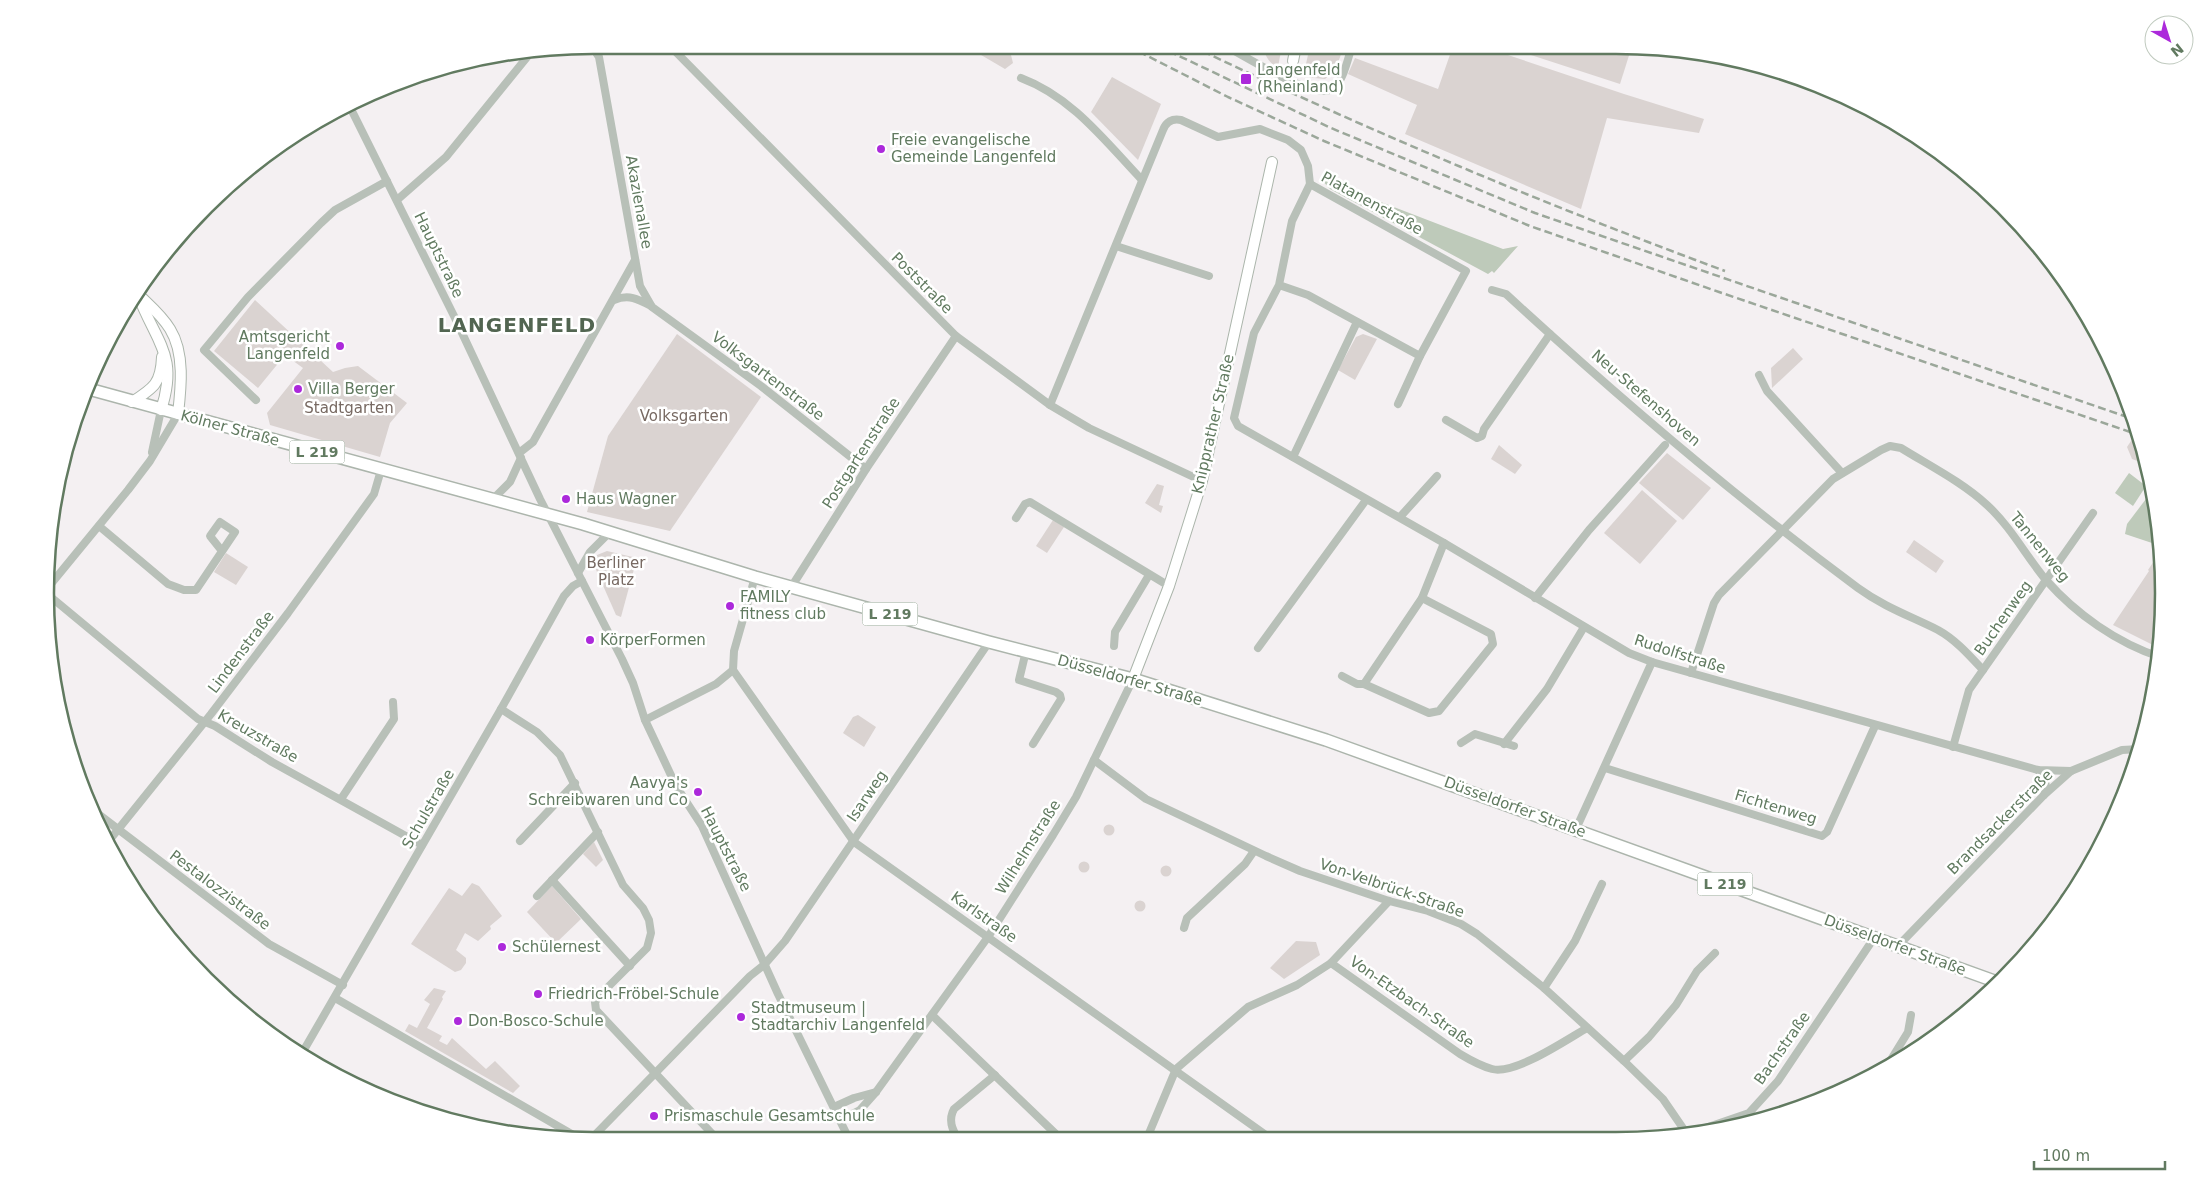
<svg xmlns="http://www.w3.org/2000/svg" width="2209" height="1186" font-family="'DejaVu Sans',sans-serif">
<rect width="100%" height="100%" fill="#f4f0f2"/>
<g fill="#dad3d1">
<polygon points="964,45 1016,45 1011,55 1013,63 1005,69"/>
<path d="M 1263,46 L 1282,46 L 1278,67 C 1268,63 1265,55 1263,46 Z"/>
<polygon points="1310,46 1344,46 1335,71 1325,79 1303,77"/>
<polygon points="1453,46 1481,46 1624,94 1704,119 1699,133 1607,118 1581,209 1405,134 1417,105 1348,74 1355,58 1438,89"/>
<polygon points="1503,46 1632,46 1620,84"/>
<polygon points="1112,77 1161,104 1138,160 1091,112"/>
<polygon points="255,300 333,372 345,368 358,366 407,403 390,423 380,457 270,425 267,413 303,368 285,355 258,388 214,351"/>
<polygon points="677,334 761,397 670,531 587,512 608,436"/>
<polygon points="1363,334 1377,339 1355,380 1338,370 1356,337"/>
<polygon points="1793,348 1803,359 1772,388 1771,368"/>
<polygon points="2131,441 2143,445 2148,465 2132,459 2127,447"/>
<polygon points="1499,445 1522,465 1515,474 1491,459"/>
<polygon points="1667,453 1711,488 1683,520 1639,483"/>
<polygon points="1157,484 1164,486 1159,505 1163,506 1161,513 1145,503"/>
<polygon points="1642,490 1677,521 1640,564 1604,533"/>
<polygon points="1053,520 1064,527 1047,553 1036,546"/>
<polygon points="1914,540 1944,561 1936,573 1906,552"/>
<polygon points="607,551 637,558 621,617 616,615 594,565 597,555"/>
<polygon points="226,553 248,567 236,585 214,572"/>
<polygon points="2156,558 2163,560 2161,624 2153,645 2113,625 2149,571 2148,570"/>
<polygon points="858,715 876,727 864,747 843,733 853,717"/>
<circle cx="1109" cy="830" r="5.5"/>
<polygon points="594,842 603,860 596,867 583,854"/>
<circle cx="1084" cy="867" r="5.5"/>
<circle cx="1166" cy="871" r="5.5"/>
<polygon points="472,883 479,886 502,916 490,926 491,929 478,941 465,933 456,950 466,958 466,963 461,970 455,972 411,944 449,888 462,896"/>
<polygon points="552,886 581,919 556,943 527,912"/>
<circle cx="1140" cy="906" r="5.5"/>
<polygon points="1296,941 1316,942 1320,955 1284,979 1270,968"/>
<polygon points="434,988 446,991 442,997 443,999 427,1028 442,1036 439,1041 447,1045 452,1038 486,1069 495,1061 520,1086 513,1093 405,1031 409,1024 417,1028 430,1004 424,1000"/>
</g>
<g fill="#becaba">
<polygon points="1321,179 1503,249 1518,246 1494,273 1492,271 1488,274 1330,189"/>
<polygon points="2129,473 2146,486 2133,506 2115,493"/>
<polygon points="2152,491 2161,546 2125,534 2127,524"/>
</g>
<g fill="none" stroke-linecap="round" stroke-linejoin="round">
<defs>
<g id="secondary">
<polyline points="1293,61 1296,46"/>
<path d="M 136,292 C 148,304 161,314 170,329 C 185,353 181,388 178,414"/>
<path d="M 138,295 C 156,343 179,355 161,410"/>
<path d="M 132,402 C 154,388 161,383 162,357"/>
<polyline points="1133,679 1169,586 1202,481 1272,162"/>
</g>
<polyline id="primary" points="85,388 583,524 755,577 989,642 1133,679 1326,740 1997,982"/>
</defs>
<use href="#secondary" stroke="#abb5ab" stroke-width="12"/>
<use href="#primary" stroke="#acb5ac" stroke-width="14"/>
<g stroke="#b8c0b8" stroke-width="8">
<polyline points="591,45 599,57 640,286 652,307 761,386 866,469"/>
<polyline points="669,45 956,336 1050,405 1089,428 1202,481"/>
<path d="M 1225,46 C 1245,55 1316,103 1334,88 C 1344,79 1348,58 1352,46"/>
<path d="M 1021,78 C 1072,97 1105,141 1142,180"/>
<polyline points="349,105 455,318 540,499 622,659 633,683 645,720 662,756 676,786 702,826 778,994 849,1139"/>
<polyline points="397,200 446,157 532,51"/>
<polyline points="1116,246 1209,276"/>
<polyline points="1279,285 1308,295 1420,356 1466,271 1310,184 1292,221 1279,285 1254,333 1234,418 1238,426 1444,543 1629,653 1652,662 2038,770 2071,771"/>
<path d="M 1492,290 L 1506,294 C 1618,397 1735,497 1858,588 C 1884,607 1910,616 1938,630 C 1956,640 1969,655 1983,670"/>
<path d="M 614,300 C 629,294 638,299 651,306"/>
<polyline points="1759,375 1767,391 1842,473"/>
<polyline points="256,400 204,350 248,297 321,223 335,210 387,181"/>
<polyline points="1398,404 1420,356"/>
<path d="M 1050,405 L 1163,130 C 1166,122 1172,118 1181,120 L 1218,137 L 1260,129 L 1288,140 L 1301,150 L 1308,166 L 1310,184"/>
<polyline points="1446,420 1477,438 1482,436 1484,429 1550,334"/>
<polyline points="152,452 161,410"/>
<polyline points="519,453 533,442 635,260"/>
<polyline points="1293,457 1357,322"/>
<polyline points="492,500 510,482 521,458"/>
<polyline points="1400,517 1437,476"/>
<polyline points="1016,518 1025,504 1030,502 1169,586"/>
<polyline points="99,526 168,584 184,590 196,590 235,532 220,522 210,536 222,551"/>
<polyline points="578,573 590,552 610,532"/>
<polyline points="755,577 734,651 733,670 854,842 1270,1138"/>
<polyline points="792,586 866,469 956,336"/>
<polyline points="46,590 128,490 150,461 178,414"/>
<polyline points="46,593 198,719 215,726 272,762 422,845"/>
<polyline points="1535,598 1589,530 1665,445"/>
<polyline points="1114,646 1115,632 1149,575"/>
<polyline points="1258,648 1366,500"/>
<polyline points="1026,651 1019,680 1056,692 1060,695 1061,699 1033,744"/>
<path d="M 1691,673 L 1714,603 L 1719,595 L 1833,479 L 1881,450 L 1890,446 L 1901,448 C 1930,466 1962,482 1987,505 C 2011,527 2026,556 2046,580 C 2076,614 2117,643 2160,657"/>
<polyline points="1342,676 1357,684 1364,684 1422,598 1444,543"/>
<polyline points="1364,684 1429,713 1439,711 1493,644 1491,634 1422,598"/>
<polyline points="501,709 537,732 560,755 623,885 643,908 649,920 651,933 647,948 599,996 595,1002 596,1010 717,1139"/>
<polyline points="645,720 716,684 733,670"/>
<polyline points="1461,743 1475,734 1514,746"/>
<polyline points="1504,744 1547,689 1584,627"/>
<polyline points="1953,747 1969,690 2093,513"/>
<polyline points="1094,760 1146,799 1266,856 1300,871 1389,901 1428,911 1461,924 1477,934 1544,988 1624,1061 1663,1099 1687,1134"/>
<polyline points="1605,768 1822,836 1827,832 1875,726"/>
<path d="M 2038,770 C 2045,778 2048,785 2044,795"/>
<polyline points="341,799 394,719 393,702"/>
<polyline points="89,807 269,944 343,985"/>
<polyline points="1576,829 1652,662"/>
<polyline points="520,841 575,783"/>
<polyline points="108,842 211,714 288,613 374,494 381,470"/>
<polyline points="552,880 630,966"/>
<polyline points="537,896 598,832"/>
<polyline points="2060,910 2064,897 2082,879"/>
<polyline points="1184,928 1187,918 1245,864 1254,851"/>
<polyline points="1898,946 2044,795 2071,771 2122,750 2140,749"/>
<path d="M 1331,963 L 1460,1054 C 1470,1060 1481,1066 1492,1069 C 1515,1075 1566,1040 1587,1028"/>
<polyline points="1544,988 1575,941 1602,884"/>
<polyline points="335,998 582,1140"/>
<polyline points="932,1015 1060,1138"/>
<polyline points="301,1055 501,709 564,596 573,586 582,581"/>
<polyline points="1624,1061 1649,1037 1676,1005 1697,971 1715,953"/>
<polyline points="1887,1066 1908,1032 1911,1015"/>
<polyline points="834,1107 854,1098 876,1092"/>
<polyline points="840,1120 860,1110 876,1092 988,937 1053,835 1076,797 1133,679"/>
<polyline points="1682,1136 1749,1113 1778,1081 1874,938"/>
<polyline points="1147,1138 1176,1069 1248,1007 1297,985 1331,963 1389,901"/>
<path d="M 958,1139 C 952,1129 948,1120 954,1109 L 995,1075"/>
<polyline points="590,1140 750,976 765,964 785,941 989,642"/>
</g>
<use href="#secondary" stroke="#fff" stroke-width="10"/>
<use href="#primary" stroke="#fff" stroke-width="11"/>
<g stroke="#9ba79a" stroke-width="2.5" stroke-dasharray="8 4" stroke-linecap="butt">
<polyline points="1128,46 1228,97 1324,141 1530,226 1719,292 2139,435"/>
<polyline points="1158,46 1331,128 1535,213 2133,419"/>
<path d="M 1192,46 C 1366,130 1544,204 1725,271"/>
</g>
</g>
<g fill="#ac29db" stroke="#fff" stroke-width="2">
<rect x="1240" y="73" width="12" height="12" rx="2.5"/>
<circle cx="881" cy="149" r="5"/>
<circle cx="340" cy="346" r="5"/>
<circle cx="298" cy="389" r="5"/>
<circle cx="566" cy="499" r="5"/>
<circle cx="730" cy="606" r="5"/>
<circle cx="590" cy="640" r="5"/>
<circle cx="698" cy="792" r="5"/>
<circle cx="502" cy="947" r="5"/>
<circle cx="538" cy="994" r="5"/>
<circle cx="741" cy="1017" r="5"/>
<circle cx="458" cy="1021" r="5"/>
<circle cx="654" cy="1116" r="5"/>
</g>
<g text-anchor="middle" stroke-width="5" stroke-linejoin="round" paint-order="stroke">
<g fill="#fff" stroke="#90a290" stroke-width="1">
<rect x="289.5" y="440.5" width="55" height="23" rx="4"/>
<rect x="862.5" y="602.5" width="55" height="23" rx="4"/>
<rect x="1697.5" y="872.5" width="55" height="23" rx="4"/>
</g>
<g font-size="14" font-weight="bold" fill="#617a60">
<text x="317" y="457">L 219</text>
<text x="890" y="619">L 219</text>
<text x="1725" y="889">L 219</text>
</g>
<g font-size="15" fill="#617a60" stroke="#fff" text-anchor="start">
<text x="1257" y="75">Langenfeld<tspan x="1257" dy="17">(Rheinland)</tspan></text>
<text x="891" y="145">Freie evangelische<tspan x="891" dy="17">Gemeinde Langenfeld</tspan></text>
<text x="330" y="342" text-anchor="end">Amtsgericht<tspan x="330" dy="17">Langenfeld</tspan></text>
<text x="308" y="394">Villa Berger</text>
<text x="576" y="504">Haus Wagner</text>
<text x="740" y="602">FAMILY<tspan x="740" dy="17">fitness club</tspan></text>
<text x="600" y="645">KörperFormen</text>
<text x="688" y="788" text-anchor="end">Aavya's<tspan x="688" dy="17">Schreibwaren und Co</tspan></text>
<text x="512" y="952">Schülernest</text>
<text x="548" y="999">Friedrich-Fröbel-Schule</text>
<text x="751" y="1013">Stadtmuseum |<tspan x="751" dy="17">Stadtarchiv Langenfeld</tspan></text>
<text x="468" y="1026">Don-Bosco-Schule</text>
<text x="664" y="1121">Prismaschule Gesamtschule</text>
</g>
<g font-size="15" fill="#617a60" stroke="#fff">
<text transform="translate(639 202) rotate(80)" y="5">Akazienallee</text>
<text transform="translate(1372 203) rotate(29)" y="5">Platanenstraße</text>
<text transform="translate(439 255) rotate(64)" y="5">Hauptstraße</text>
<text transform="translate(922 283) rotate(45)" y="5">Poststraße</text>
<text transform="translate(768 376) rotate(37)" y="5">Volksgartenstraße</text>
<text transform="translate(1646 398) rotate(41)" y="5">Neu-Stefenshoven</text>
<text transform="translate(1213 424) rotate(-77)" y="5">Knipprather Straße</text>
<text transform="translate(230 428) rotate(15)" y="5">Kölner Straße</text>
<text transform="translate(861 453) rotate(-57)" y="5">Postgartenstraße</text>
<text transform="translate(2040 547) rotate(51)" y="5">Tannenweg</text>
<text transform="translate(2003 618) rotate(-55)" y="5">Buchenweg</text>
<text transform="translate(241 652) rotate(-53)" y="5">Lindenstraße</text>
<text transform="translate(1680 654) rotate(18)" y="5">Rudolfstraße</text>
<text transform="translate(1130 680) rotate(16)" y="5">Düsseldorfer Straße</text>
<text transform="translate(258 736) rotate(30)" y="5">Kreuzstraße</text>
<text transform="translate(867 796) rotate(-56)" y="5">Isarweg</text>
<text transform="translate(1515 807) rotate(20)" y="5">Düsseldorfer Straße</text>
<text transform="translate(1776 807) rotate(17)" y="5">Fichtenweg</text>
<text transform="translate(428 809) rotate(-60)" y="5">Schulstraße</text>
<text transform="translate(2000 822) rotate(-45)" y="5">Brandsackerstraße</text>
<text transform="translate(1028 847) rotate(-58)" y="5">Wilhelmstraße</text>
<text transform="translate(726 849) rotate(63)" y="5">Hauptstraße</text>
<text transform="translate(1392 888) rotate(19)" y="5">Von-Velbrück-Straße</text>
<text transform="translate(220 890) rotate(37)" y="5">Pestalozzistraße</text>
<text transform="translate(984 917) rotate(35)" y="5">Karlstraße</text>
<text transform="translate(1895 945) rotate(20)" y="5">Düsseldorfer Straße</text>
<text transform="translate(1412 1002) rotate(35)" y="5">Von-Etzbach-Straße</text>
<text transform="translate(1782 1048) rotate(-55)" y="5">Bachstraße</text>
</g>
<g font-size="15" fill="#776962" stroke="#fff">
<text x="349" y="413">Stadtgarten</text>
<text x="684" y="421">Volksgarten</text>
<text x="616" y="568">Berliner<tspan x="616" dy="17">Platz</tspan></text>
</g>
<g font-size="20" font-weight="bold" letter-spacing="1" fill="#526551" stroke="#fff">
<text x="517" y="332">LANGENFELD</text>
</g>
</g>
<path d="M0 0H2209V1186H0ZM593 54H1616A539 539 0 0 1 2155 593V593A539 539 0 0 1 1616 1132H593A539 539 0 0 1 54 593V593A539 539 0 0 1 593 54Z" fill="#fff" fill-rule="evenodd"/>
<path fill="none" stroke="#617a60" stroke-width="2.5" d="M593 54H1616A539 539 0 0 1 2155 593V593A539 539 0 0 1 1616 1132H593A539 539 0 0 1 54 593V593A539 539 0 0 1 593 54Z"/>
<g transform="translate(2169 40) rotate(141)"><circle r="24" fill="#ffffff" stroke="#c0cabf"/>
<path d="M0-4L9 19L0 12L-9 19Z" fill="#ac29db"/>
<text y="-8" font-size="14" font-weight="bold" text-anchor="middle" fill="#617a60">N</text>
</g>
<path d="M2034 1161v8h131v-8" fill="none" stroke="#617a60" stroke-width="2.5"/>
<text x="2042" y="1161" font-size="15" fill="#617a60" stroke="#ffffff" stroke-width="4" paint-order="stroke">100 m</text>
</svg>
